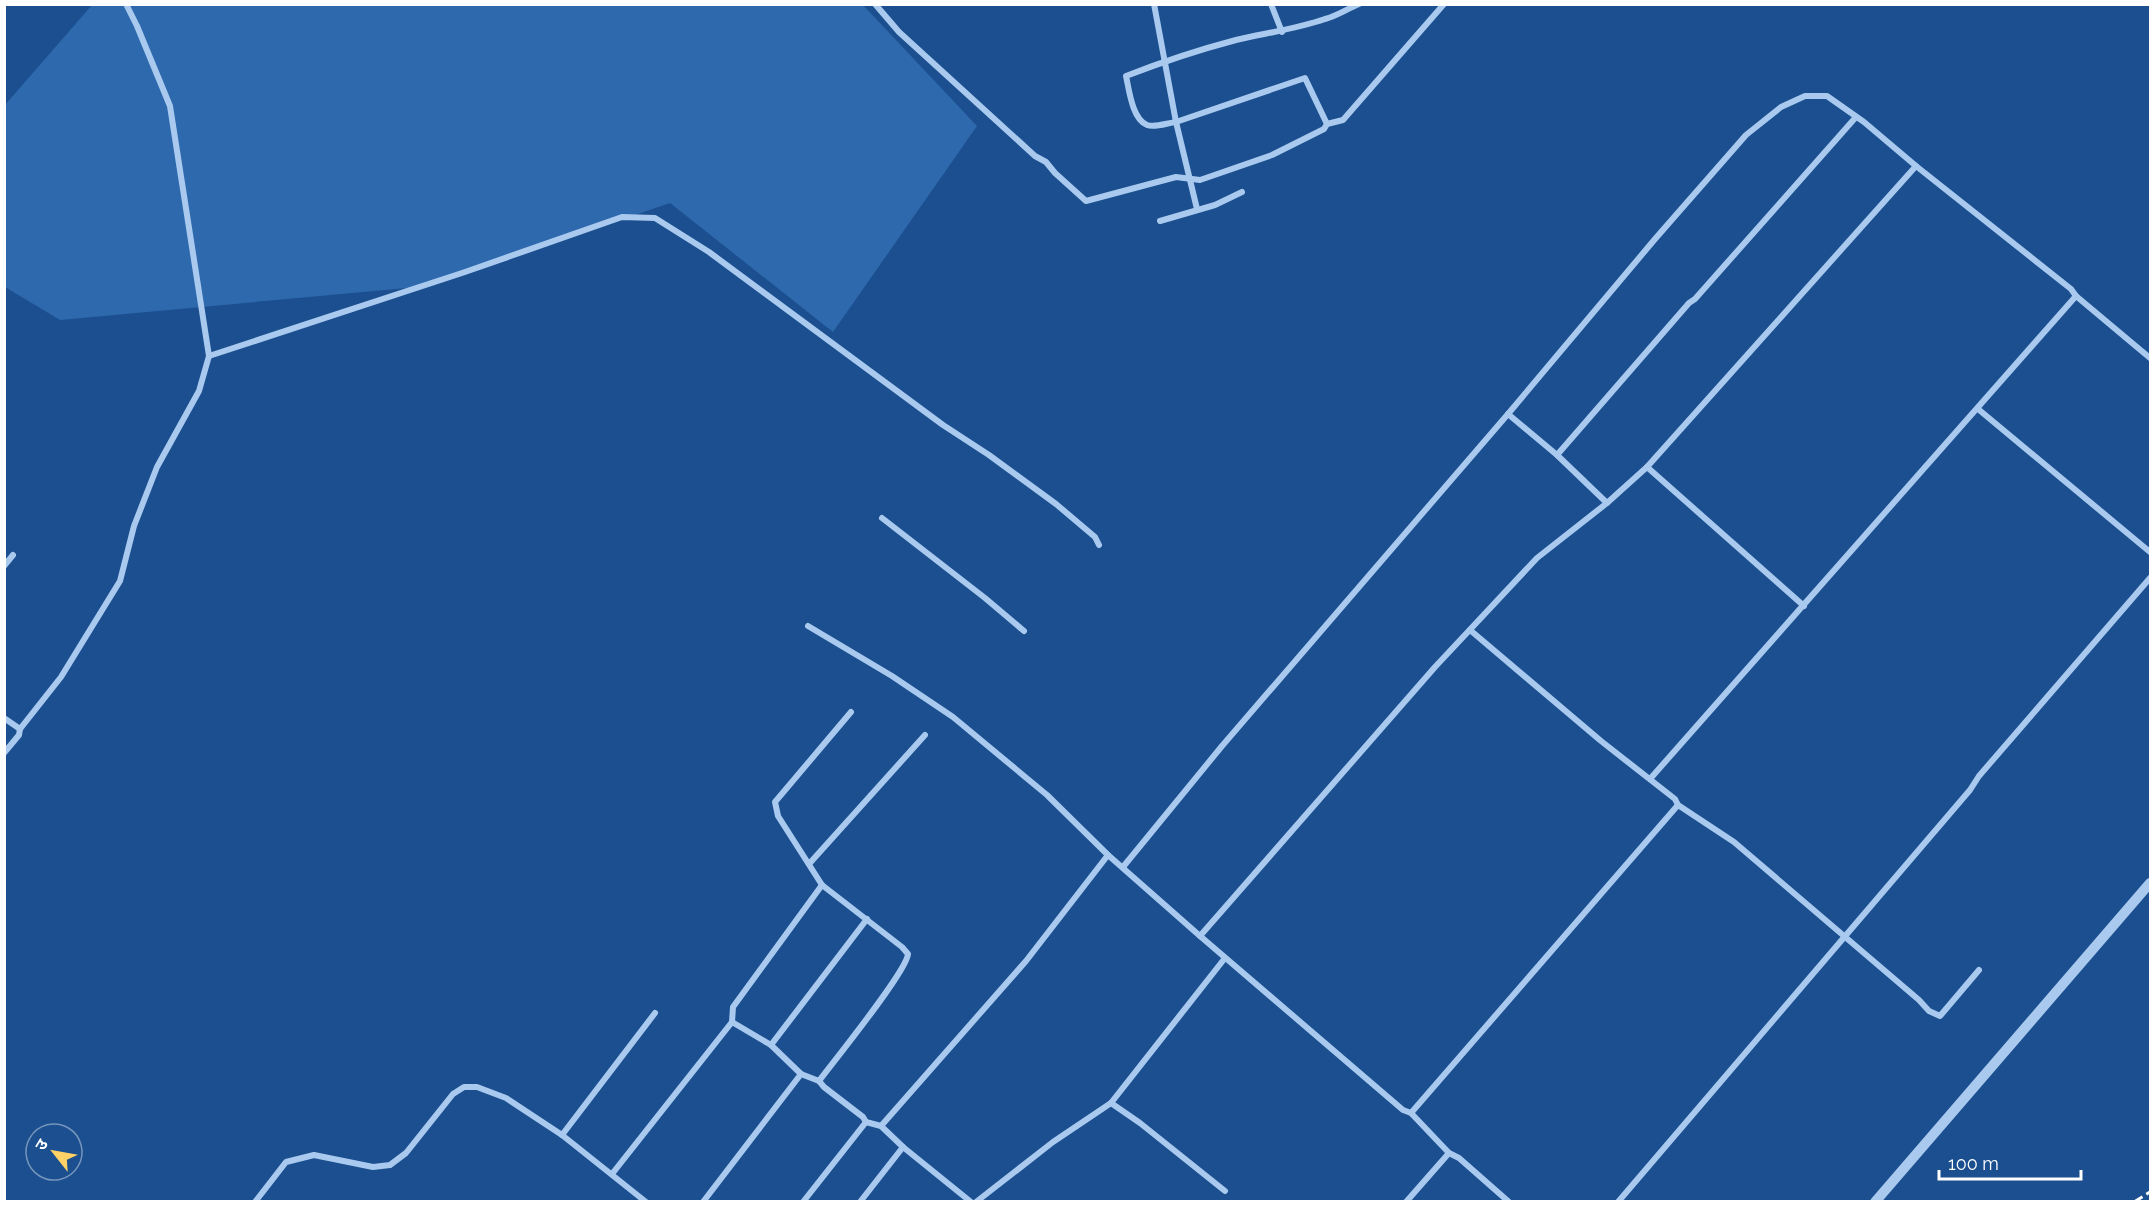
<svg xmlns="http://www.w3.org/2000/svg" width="2155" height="1206" font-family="Raleway,'Noto Sans Devanagari',sans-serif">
<rect width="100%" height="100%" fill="#1b4f8f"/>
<polygon fill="#2e69ad" points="862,4 977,126 833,332 670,203 429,286 60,320 5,287 4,106 92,5"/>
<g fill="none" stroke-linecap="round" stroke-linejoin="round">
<g stroke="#a9c9ee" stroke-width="6">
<polyline points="875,4 899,32 1035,156 1046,162 1055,173 1086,201 1176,177 1200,180 1272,155 1324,129 1327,124 1343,120 1444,4"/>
<polyline points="1154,4 1176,122 1197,209"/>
<polyline points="1271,4 1282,32"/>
<path d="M 1327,124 L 1305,78 L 1176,122 C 1167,123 1155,128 1147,125 C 1132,119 1129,89 1126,76 C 1162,62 1198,50 1236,40 C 1266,33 1296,29 1325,19 C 1337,16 1347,9 1359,4"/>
<polyline points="1160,221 1215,205 1242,192"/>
<polyline points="209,356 465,272 622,217 655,218 709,252 943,425 989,455 1056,504 1095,537 1099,545"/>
<polyline points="1978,409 2150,552"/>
<polyline points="1508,414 1557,455 1607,503"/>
<polyline points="1557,455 1689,303 1695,299 1856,117"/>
<polyline points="1647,467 1804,606"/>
<polyline points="882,518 985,598 1024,631"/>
<polyline points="4,566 13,555"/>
<polyline points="808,626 892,676 953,717 1047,795 1108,855 1200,936 1403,1110 1411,1113 1449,1153 1459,1158 1509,1202"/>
<polyline points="1470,630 1601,741 1675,799 1678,805 1734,842 1919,1000 1929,1011 1940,1016 1979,970"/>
<polyline points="4,718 20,729 61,677 120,581 134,526 157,467 199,391 209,356 170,106 137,26 126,4"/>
<polyline points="4,753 19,735 20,729"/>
<polyline points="1650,779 2076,296"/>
<polyline points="809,864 925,735"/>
<polyline points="1123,867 1222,746 1508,414 1655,239 1746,135 1781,107 1805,96 1827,96 1864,122 1916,166 2071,289 2076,296 2150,358"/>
<polyline points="1200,936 1435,667 1537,558 1607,503 1647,467 1916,166"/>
<polyline points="732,1022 771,1045 801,1074 819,1081 824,1087 863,1117 866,1122 881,1126 903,1147 971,1202"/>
<polyline points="771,1045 867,919"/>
<path d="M 819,1081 C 834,1061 907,971 908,954 L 902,947 L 822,885 L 778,816 L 775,802 L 851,712"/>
<polyline points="1111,1103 1140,1123 1225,1191"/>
<polyline points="1411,1113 1678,805"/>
<polyline points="881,1126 1026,961 1108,855"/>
<polyline points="562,1135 655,1013"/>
<polyline points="612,1174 732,1022 733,1007 822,885"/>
<polyline points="255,1202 286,1162 314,1155 373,1167 390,1165 406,1153 453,1094 464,1087 477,1087 506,1098 562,1135 646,1202"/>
<polyline points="703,1202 801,1074"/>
<polyline points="803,1202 866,1122"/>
<polyline points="860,1202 903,1147"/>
<polyline points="976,1202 1053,1142 1111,1103 1225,958"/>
<polyline points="1406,1202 1449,1153"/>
<polyline points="1618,1202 1970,790 1979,776 2150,578"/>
</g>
<polyline stroke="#a9c9ee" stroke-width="10" points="1875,1202 2150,883"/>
<polyline stroke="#fff" stroke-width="3" stroke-dasharray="10 4.5" stroke-linecap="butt" points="2134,1202 2150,1192"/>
</g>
<rect width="2155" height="1206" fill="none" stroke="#ffffff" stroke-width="12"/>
<g transform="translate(54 1152) rotate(301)"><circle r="28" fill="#1b4f8f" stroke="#7695bc" stroke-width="1.5"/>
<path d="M0-4.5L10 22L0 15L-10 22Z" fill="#ffd166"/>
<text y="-9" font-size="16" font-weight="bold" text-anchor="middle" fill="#ffffff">उ</text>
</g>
<path d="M1939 1170v9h142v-9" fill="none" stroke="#ffffff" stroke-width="3"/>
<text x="1948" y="1170" font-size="18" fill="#ffffff" stroke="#1b4f8f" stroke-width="4.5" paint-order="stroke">100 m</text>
</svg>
